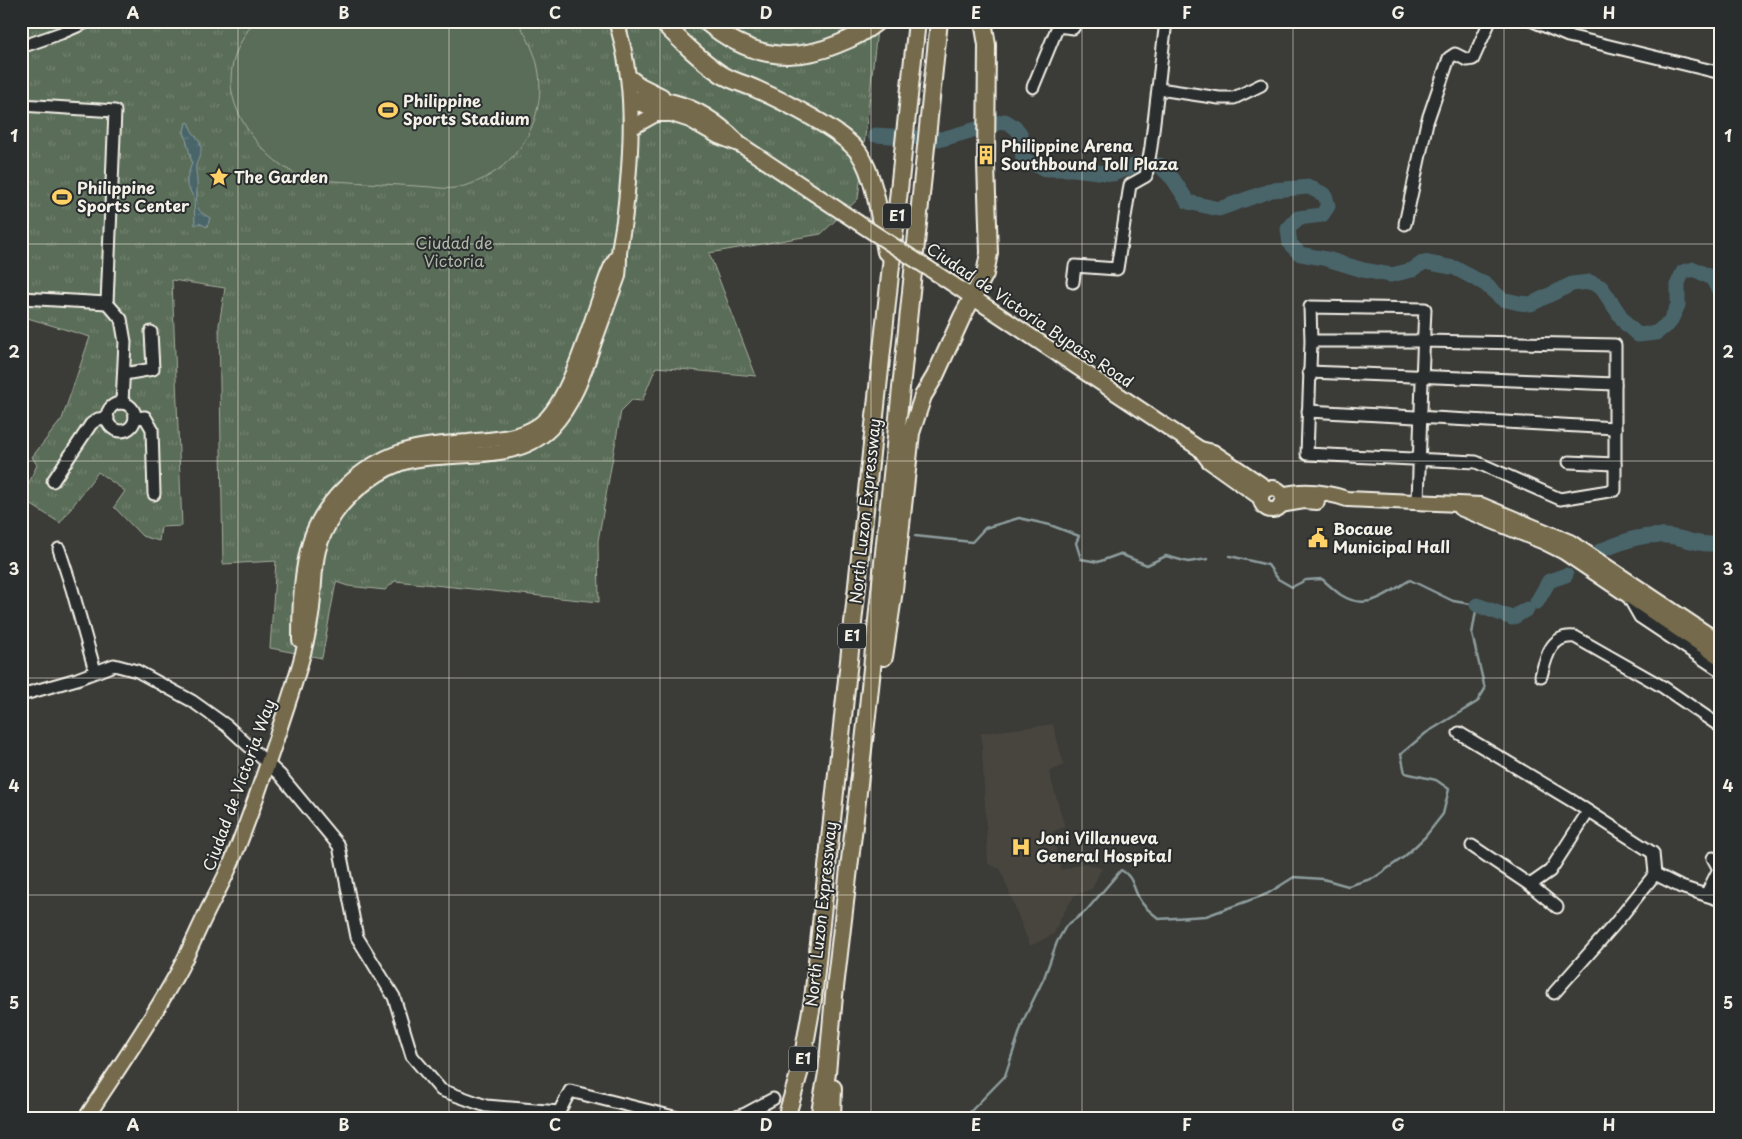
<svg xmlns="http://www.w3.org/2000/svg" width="1742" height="1139" font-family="'Playpen Sans',sans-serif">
<defs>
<pattern id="park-tufts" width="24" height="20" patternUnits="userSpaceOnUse" patternTransform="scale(1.25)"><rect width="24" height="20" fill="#5a6d58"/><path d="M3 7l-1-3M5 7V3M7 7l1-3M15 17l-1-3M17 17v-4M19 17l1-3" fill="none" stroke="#728270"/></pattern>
<pattern id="water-ripples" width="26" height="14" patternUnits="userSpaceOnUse" patternTransform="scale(1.25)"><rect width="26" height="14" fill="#48656b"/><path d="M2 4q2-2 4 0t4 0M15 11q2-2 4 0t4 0" fill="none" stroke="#637c80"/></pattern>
</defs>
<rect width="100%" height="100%" fill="#3b3b37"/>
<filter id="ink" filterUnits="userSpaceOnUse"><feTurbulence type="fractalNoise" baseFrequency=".02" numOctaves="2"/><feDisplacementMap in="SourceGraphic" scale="10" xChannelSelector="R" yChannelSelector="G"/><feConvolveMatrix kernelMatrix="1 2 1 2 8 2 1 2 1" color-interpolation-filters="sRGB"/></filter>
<g filter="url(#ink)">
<polygon fill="#47453d" points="1053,724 1064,765 1049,772 1065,827 1052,832 1061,870 1084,863 1102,868 1092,889 1075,895 1060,919 1054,934 1030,946 1000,869 988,864 981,733"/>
<polygon fill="url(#park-tufts)" stroke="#a7afa0" points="21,21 878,21 858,199 821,234 709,253 756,376 656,367 642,401 632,400 621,411 598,541 599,602 395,581 385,590 348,586 336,582 322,658 270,648 276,561 223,564 219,325 225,288 172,280 182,526 161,527 159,541 142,536 114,507 125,491 98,472 60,523 22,499 37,465 32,457 62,419 90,337 21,316"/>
<path fill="#5a6d58" stroke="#a7afa0" d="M 254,21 L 517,21 C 535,48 544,74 538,106 C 530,148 497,181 455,188 C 448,189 439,188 432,187 C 416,186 399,185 383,184 C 367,183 350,182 334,181 C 327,181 318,182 312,180 C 273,171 230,120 231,80 C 231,57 241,40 254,21 Z"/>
<path fill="url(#water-ripples)" stroke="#8d9d9d" d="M 186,122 L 190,123 C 189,132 200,137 201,147 C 202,153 198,159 196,165 C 195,170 197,175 197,181 C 198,189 195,200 198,208 C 200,213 206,215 210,218 L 207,227 L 199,223 L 195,225 L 194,198 L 187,185 L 187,179 L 192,162 L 184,132 Z"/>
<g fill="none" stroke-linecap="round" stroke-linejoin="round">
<g stroke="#8d9d9d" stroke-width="2.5">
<polyline points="915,536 972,542 985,528 1019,518 1050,525 1079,536 1076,543 1081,559 1098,562 1120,554 1147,565 1166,556 1188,562 1208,559"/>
<path d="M 970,1118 L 970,1112 L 1005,1076 L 1024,1019 L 1044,978 L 1057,942 L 1066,926 L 1086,911 L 1121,870 C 1135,877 1133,892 1142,903 C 1146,909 1154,914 1159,919 L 1206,916 L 1267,894 L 1294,877 L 1323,879 L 1348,886 L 1374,878 L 1404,857 L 1425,837 L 1443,814 L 1449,789 L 1436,780 L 1405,773 L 1401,754 L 1426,733 L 1477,702 L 1485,689 L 1472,634 L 1477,605 L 1453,601 L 1410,580 C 1386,594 1368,612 1341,595 C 1334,590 1328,584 1322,579 L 1306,580 L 1292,587 L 1278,579 L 1268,565 L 1230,556"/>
</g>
<g stroke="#48656b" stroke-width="15">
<path d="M 875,135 L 942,139 L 1005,121 C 1027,133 1020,138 1023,159 L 1044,169 L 1074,169 L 1113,174 L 1139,164 L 1159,165 L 1173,179 L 1188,202 L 1219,209 L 1272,190 L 1309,187 L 1325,195 L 1328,206 L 1322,215 L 1298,218 L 1288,229 L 1290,244 L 1300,254 L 1327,259 L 1363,270 L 1391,275 L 1412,270 L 1424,262 L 1455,268 L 1485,284 L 1502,299 L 1519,303 L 1531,304 L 1572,284 L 1590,282 L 1601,287 L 1626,324 L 1638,335 L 1656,333 L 1670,322 L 1678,305 L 1678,283 L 1683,272 L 1694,269 L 1712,278 L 1721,294"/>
<path d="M 1600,551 C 1623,542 1642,533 1667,536 C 1688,538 1699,547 1721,543"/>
<polyline points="1537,602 1549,581 1566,575"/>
<polyline points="1477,605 1512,618 1527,609"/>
</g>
<defs>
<g id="minor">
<polyline points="1533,21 1568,36 1721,73"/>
<polyline points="21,47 61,33 89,21"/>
<polyline points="1033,87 1058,26 1073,28 1077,21"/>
<polyline points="1159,89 1219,98 1234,98 1261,85"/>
<polyline points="21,105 115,111 107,303 21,298"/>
<polyline points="1405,224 1427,122 1449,58 1455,54 1467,60 1473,59 1490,21"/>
<polyline points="1073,282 1075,266 1117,269 1130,185 1146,176 1151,147 1166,21"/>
<polyline points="107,303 121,319 125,342 122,403"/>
<path d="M 1311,341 L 1424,341 L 1615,345 L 1615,490 L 1560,499 L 1476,462 L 1307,454 L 1311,341 L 1310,307 L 1425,309 C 1422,373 1420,437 1418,502"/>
<polyline points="1309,372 1615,384"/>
<polyline points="124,374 153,369 151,332"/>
<circle cx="121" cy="417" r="14"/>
<polyline points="1308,411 1615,428"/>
<polyline points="135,418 145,417 152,429 154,494"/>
<polyline points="1569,462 1615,464"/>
<polyline points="53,481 91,424 98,419 108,418"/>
<polyline points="59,549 72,589 95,671"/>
<polyline points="1628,596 1640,617 1721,671"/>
<path d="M 1541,676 C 1546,657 1551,634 1575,637 L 1663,687 L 1721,727"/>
<polyline points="21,695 77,679 114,665 137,671 192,701 227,726 280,775 339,846 357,937 394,997 412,1056 441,1090 486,1106 559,1112 570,1091 678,1118"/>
<polyline points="1459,733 1574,802 1653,853 1655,874 1614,925 1554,993"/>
<polyline points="1472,846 1530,885 1557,907"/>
<polyline points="1655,874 1681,887 1721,900"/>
<polyline points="1530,885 1550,871 1588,812"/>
<polyline points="1706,895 1719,869 1713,858"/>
<polyline points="733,1118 745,1114 773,1099"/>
</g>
<g id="major">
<polyline points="628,76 640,85 662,96"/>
<path d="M 641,97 C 651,99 662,99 673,102 C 697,108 720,124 737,141"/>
<polyline points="631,103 641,104 690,120 718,136 741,145 857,222"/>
<polyline points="631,128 656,114 668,114"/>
<polyline points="951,283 1200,449 1209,461 1261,498"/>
<polyline points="1200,449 1213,452 1268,489"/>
<circle cx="1272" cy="499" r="11"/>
<path d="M 1282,495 C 1303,489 1326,492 1347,499 L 1481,505 L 1570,542 L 1721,643"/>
<polyline points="1280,505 1304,501 1317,502"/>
<polyline points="1460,508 1544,542 1564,552 1721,658"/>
<path d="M 300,640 C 300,607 301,571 311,539 C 324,500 362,465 401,452 C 422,445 445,444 468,442 C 494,439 526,439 546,419 C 570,395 589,328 601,295 C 606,282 609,267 617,257"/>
<path d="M 86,1118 C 117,1070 151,1022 178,972 C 189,952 198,930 208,910 C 217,892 227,875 234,856 C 251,815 265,772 279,730 C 291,693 305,655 311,616 C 317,575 309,552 335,514 C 350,492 382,467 408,461 C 453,450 515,465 551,428 C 574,404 584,372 594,342 C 602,320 610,298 618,276 C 619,268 619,261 619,254 C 620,240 624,226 625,212 C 632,149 636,82 616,21"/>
</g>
<g id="highway">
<path d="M 661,21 C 680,40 699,59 721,74 C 732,81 745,84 756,89 C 783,101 842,130 859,153 C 876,178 880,222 886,252"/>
<path d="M 705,21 C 746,55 788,65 838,44 C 851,39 866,31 878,21"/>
<polyline points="884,657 894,590 911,433 923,396 935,376 962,317 985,274 989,253 986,165 987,45 983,21"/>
<polyline points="786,1118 801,1067 813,999 917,21"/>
<polyline points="819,1118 827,1073 834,996 868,707 939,21"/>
<polyline points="832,1118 833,1088"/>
</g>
</defs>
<use href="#minor" stroke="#f4f1e8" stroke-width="15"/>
<use href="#major" stroke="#f4f1e8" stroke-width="18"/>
<use href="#highway" stroke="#f4f1e8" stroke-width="20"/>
<use href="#minor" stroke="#2a2d2e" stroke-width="11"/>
<use href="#major" stroke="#756b4b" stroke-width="14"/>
<use href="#highway" stroke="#756b4b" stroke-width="16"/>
<defs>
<polyline id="major-bridge" points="857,222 951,283"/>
</defs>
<use href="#major-bridge" stroke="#f4f1e8" stroke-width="18" stroke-linecap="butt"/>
<use href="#major-bridge" stroke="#756b4b" stroke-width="14"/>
</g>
</g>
<path fill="none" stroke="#f4f1e8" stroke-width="1" stroke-opacity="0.55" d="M 238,21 L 238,1118M 449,21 L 449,1118M 660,21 L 660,1118M 871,21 L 871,1118M 1082,21 L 1082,1118M 1293,21 L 1293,1118M 1504,21 L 1504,1118M 21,244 L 1721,244M 21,461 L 1721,461M 21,678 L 1721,678M 21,895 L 1721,895"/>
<defs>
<symbol id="stadium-bare" viewBox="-9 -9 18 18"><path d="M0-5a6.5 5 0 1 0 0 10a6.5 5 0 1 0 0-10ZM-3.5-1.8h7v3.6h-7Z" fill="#ffd166" stroke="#2a2d2e" stroke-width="2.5" paint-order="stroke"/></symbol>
<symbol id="building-bare" viewBox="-9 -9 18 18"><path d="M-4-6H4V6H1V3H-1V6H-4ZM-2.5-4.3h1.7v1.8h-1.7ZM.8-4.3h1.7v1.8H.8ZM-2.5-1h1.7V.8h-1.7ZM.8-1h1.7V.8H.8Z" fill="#ffd166" stroke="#2a2d2e" stroke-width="2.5" paint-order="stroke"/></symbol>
<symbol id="sight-bare" viewBox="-9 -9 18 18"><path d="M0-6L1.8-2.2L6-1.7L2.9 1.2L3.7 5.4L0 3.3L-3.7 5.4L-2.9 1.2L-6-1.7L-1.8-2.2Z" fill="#ffd166" stroke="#2a2d2e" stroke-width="2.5" paint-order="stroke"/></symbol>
<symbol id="civic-bare" viewBox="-9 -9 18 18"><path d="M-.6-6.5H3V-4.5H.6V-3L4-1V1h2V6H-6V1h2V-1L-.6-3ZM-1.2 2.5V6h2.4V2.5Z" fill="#ffd166" stroke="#2a2d2e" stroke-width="2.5" paint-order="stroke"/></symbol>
<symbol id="hospital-bare" viewBox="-9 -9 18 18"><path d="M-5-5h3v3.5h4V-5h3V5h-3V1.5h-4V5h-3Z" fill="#ffd166" stroke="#2a2d2e" stroke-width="2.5" paint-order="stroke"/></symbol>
</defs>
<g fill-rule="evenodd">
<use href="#stadium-bare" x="374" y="96" width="28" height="28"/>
<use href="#building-bare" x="972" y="141" width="28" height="28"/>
<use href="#sight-bare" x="205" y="163" width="28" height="28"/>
<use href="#stadium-bare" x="48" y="183" width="28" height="28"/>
<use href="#civic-bare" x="1304" y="524" width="28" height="28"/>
<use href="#hospital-bare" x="1007" y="833" width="28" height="28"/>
</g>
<g text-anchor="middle" stroke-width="4" stroke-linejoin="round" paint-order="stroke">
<g fill="#2a2d2e" stroke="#b7b6b0" stroke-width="1">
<rect x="883" y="203.5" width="28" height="25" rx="4"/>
<rect x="838" y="623.5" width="28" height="25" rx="4"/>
<rect x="789" y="1046.5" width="28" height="25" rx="4"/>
</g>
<g font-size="15" font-weight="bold" fill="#f4f1e8">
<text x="897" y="221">E1</text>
<text x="852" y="641">E1</text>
<text x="803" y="1064">E1</text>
</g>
<g font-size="16" font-weight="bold" fill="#f4f1e8" stroke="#2a2d2e" text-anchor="start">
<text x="403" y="107">Philippine<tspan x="403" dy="18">Sports Stadium</tspan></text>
<text x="1001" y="152">Philippine Arena<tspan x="1001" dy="18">Southbound Toll Plaza</tspan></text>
<text x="234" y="183">The Garden</text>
<text x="77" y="194">Philippine<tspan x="77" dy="18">Sports Center</tspan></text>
<text x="1333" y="535">Bocaue<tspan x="1333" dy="18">Municipal Hall</tspan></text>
<text x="1036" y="844">Joni Villanueva<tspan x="1036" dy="18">General Hospital</tspan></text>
</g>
<g font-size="16" fill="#afb6a7" stroke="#2a2d2e">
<text x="454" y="249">Ciudad de<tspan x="454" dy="18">Victoria</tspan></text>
</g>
<g font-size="16" fill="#f4f1e8" stroke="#2a2d2e">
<text transform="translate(1030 315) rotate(34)" y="6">Ciudad de Victoria Bypass Road</text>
<text transform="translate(865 511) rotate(-84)" y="6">North Luzon Expressway</text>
<text transform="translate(239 785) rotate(-70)" y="6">Ciudad de Victoria Way</text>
<text transform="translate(821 914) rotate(-84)" y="6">North Luzon Expressway</text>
</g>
</g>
<rect width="1742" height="1139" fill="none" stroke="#2a2d2e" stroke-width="55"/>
<rect x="28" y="28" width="1686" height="1084" fill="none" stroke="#f4f1e8" stroke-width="2"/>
<g font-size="16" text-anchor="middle" font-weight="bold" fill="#f4f1e8">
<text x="133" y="19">A</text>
<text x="344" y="19">B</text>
<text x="555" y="19">C</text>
<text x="766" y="19">D</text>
<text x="976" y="19">E</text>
<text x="1187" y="19">F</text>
<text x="1398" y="19">G</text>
<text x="1609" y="19">H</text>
<text x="14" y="142">1</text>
<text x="1728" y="142">1</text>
<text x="14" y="358">2</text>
<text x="1728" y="358">2</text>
<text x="14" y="575">3</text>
<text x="1728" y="575">3</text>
<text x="14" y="792">4</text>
<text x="1728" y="792">4</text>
<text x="14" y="1009">5</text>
<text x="1728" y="1009">5</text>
<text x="133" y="1131">A</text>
<text x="344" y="1131">B</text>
<text x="555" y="1131">C</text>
<text x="766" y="1131">D</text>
<text x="976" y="1131">E</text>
<text x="1187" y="1131">F</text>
<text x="1398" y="1131">G</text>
<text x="1609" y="1131">H</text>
</g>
</svg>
